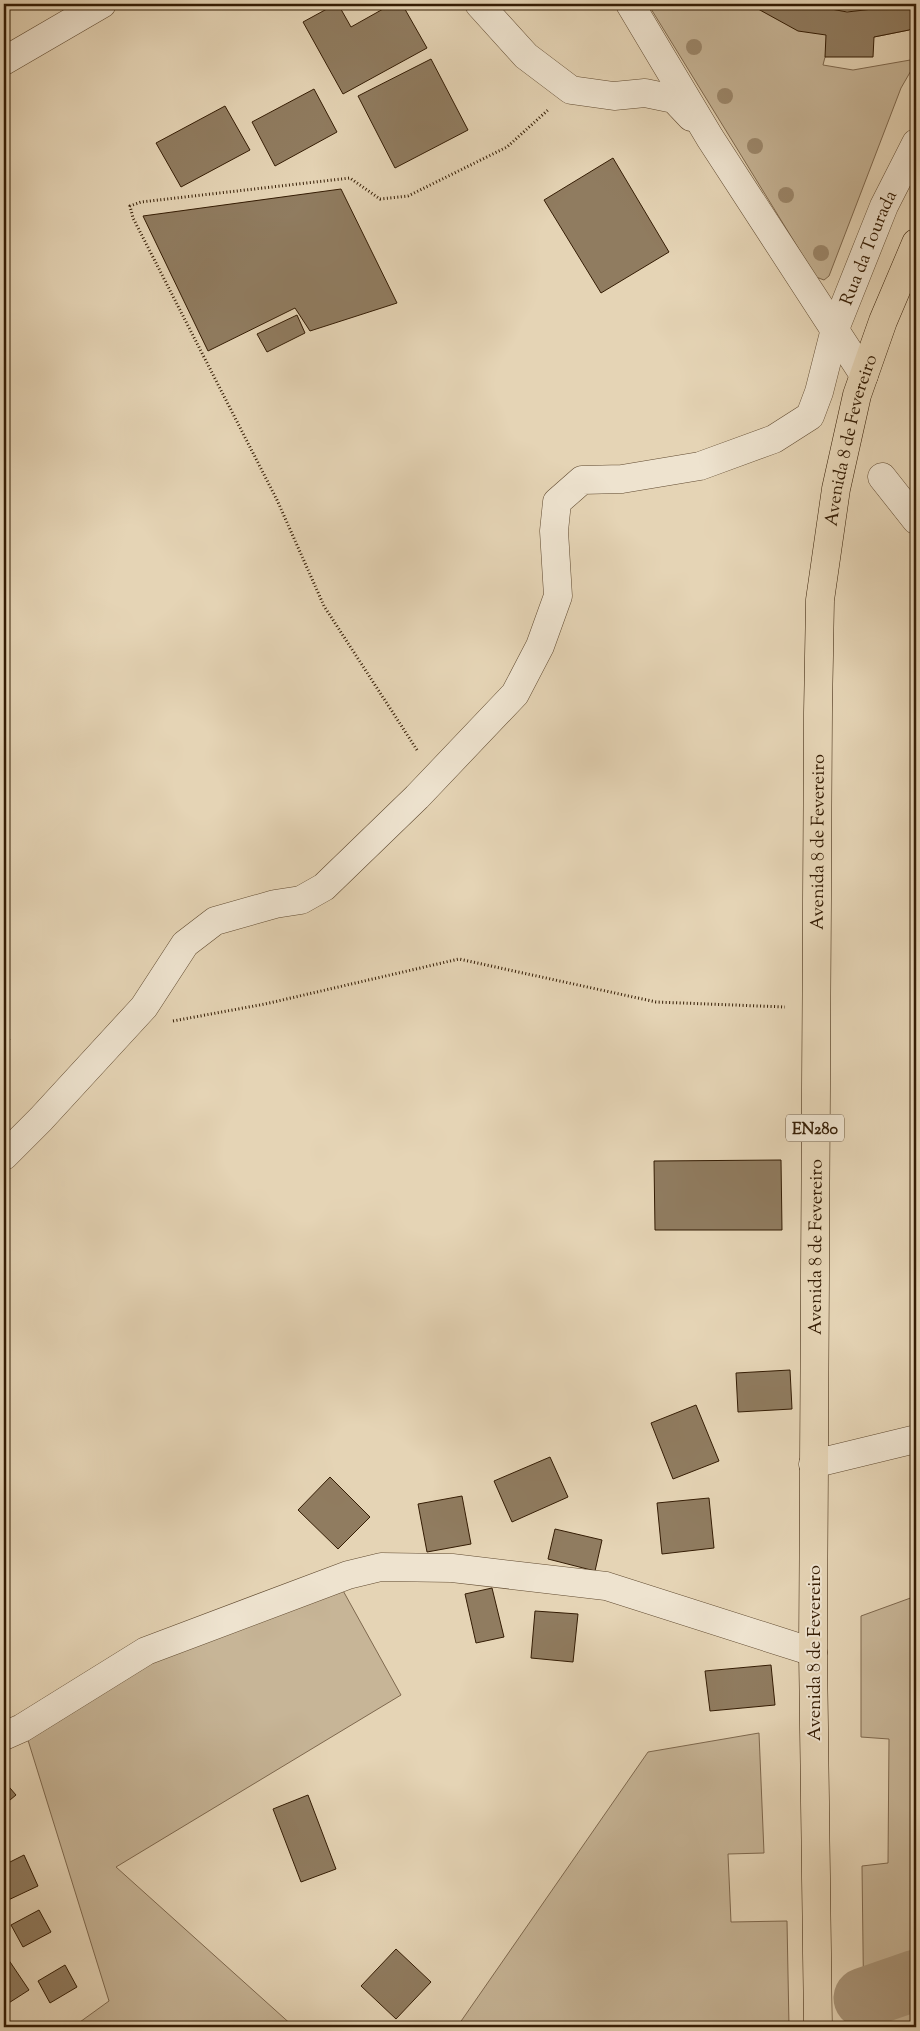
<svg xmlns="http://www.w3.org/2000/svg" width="920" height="2031" font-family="'Sorts Mill Goudy',serif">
<rect width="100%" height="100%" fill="#e5d4b5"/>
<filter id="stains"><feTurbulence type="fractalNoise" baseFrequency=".004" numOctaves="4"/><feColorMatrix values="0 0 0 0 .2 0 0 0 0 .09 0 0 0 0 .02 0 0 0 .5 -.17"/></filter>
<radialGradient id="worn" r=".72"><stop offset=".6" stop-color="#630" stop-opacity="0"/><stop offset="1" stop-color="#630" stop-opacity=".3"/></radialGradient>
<g fill="#c7b597" stroke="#7e684e">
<polygon points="648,4 916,4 916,26 909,30 874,37 825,57 823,65 853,70 916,59 916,62 901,88 829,276 824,280 816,277"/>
<polygon points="341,1587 401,1695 116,1867 294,2027 73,2027 109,2001 27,1737 152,1663"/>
<polygon points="916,1596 916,2027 864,2027 862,1866 888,1863 889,1739 861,1737 861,1616"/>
<polygon points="759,1733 764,1853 728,1854 731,1922 787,1921 789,2027 457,2027 648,1752"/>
</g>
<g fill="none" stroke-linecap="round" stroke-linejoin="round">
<polyline stroke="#a99579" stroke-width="61" points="864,1998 916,1980"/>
</g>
<g fill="#907c60" stroke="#341c04">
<polygon points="336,4 338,4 351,27 392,4 402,4 427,48 343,94 303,22"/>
<polygon points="749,4 805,4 847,12 890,7 897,4 916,4 916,26 909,30 874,37 873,57 825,57 826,35 798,31"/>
<polygon points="431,59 468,130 395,168 358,96"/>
<polygon points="314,89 337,132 275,166 252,122"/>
<polygon points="225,106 250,150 181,187 156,143"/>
<polygon points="613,158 669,252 601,293 544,200"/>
<polygon points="341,189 397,303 310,331 295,308 208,351 143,216"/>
<polygon points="297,315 305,333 267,352 257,334"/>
<polygon points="4,1031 10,1040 4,1044"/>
<polygon points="781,1160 782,1230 655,1230 654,1161"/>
<polygon points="790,1370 792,1409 738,1412 736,1373"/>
<polygon points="696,1405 719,1461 673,1479 651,1423"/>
<polygon points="550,1457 568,1497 512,1522 494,1481"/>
<polygon points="330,1477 370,1517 338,1549 298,1510"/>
<polygon points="462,1496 471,1544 427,1552 418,1504"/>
<polygon points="709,1498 714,1548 662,1554 657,1503"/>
<polygon points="555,1529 602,1540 595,1571 548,1559"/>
<polygon points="492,1588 504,1637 476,1643 465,1594"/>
<polygon points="535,1611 578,1614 573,1662 531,1658"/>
<polygon points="771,1665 775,1705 710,1711 705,1671"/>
<polygon points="4,1781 16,1795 4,1805"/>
<polygon points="308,1795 336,1869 301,1882 273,1809"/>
<polygon points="24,1855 38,1886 4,1902 4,1865"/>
<polygon points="39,1910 51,1932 23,1947 11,1925"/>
<polygon points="396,1949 431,1982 396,2019 361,1986"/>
<polygon points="4,1953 29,1990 4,2006"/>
<polygon points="65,1965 77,1987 50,2003 38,1981"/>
</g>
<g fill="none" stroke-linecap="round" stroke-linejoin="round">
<defs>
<g id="minor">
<polyline points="479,4 526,56 571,90 614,96 645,93 674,99 691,117"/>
<polyline points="630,4 710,138 864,375"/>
<polyline points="4,61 102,4"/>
<polyline points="882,477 916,520"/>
<path id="s1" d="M 4,1156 L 41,1119 L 144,1007 L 185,944 L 215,921 L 275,904 L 301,900 L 324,887 L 417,797 L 515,694 L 540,646 L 558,596 L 554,531 L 557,502 L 582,480 L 622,479 L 700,466 L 774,439 L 810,416 L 819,392 L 835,329 L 884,206 L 916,143"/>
<polyline points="813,1464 916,1439"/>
<polyline points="4,1736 22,1728 146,1651 348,1575 381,1567 452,1568 606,1586 813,1652"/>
</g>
<g id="major">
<path id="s2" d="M 818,2027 L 813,1652 L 818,712 L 820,600 L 836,489 L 857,395 L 883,321 L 916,243"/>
</g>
</defs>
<use href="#minor" stroke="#604a30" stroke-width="29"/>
<use href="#major" stroke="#341c04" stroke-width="29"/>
<g stroke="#341c04" stroke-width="3" stroke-dasharray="1 2.5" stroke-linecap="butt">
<polyline points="417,750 324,606 277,500 133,218 130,206 141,202 350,178 380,199 408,196 507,147 548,110"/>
<polyline points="173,1021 265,1004 459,959 656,1002 785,1007"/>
</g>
<use href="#minor" stroke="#eee3cf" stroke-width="28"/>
<use href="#major" stroke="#e5d4b5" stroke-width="28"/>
</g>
<g fill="#9c886c">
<circle cx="694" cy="47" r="8"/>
<circle cx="725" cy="96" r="8"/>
<circle cx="755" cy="146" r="8"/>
<circle cx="786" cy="195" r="8"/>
<circle cx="821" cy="253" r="8"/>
</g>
<g text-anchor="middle" stroke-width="4" stroke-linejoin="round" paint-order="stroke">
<rect fill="#eee3cf" stroke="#6c5841" stroke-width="1" x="786" y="1114.5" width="58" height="27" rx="4"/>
<g font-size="16" font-weight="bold" fill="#341c04">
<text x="815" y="1134">EN280</text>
</g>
<g font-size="18" fill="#341c04" stroke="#eee3cf">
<text dy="6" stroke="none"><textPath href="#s1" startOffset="1358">Rua da Tourada</textPath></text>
<text dy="6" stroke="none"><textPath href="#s2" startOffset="1590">Avenida 8 de Fevereiro</textPath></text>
<text dy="6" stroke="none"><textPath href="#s2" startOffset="1185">Avenida 8 de Fevereiro</textPath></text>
<text dy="6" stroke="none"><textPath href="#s2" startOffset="780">Avenida 8 de Fevereiro</textPath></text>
<text transform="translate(814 1653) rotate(-90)" y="6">Avenida 8 de Fevereiro</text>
</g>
</g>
<rect width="920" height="2031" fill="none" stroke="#e5d4b5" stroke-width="20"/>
<rect x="5" y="5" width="910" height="2021" fill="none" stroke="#341c04" stroke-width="2.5"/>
<rect x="10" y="10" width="900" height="2011" fill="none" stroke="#341c04"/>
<rect width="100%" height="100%" filter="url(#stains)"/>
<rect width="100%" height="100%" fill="url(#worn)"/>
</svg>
